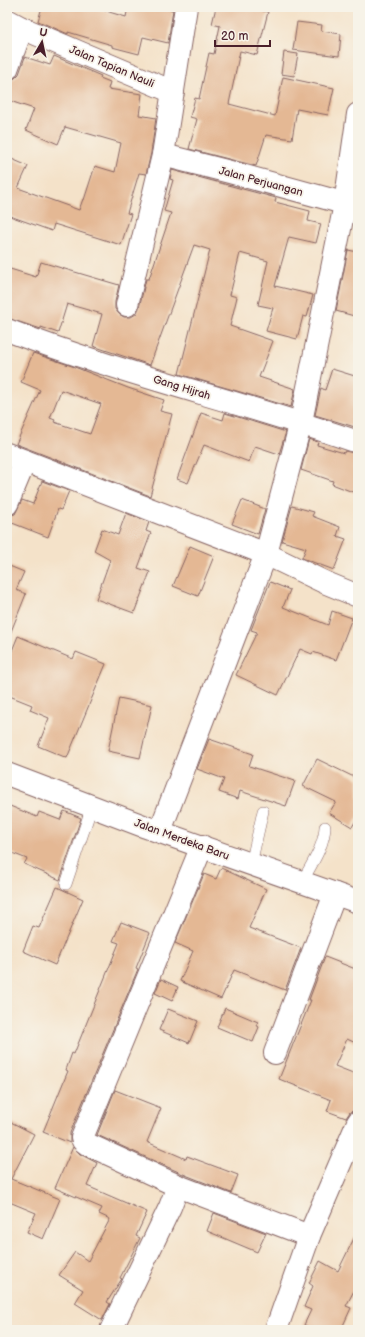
<svg xmlns="http://www.w3.org/2000/svg" width="365" height="1337" font-family="'Balsamiq Sans',sans-serif">
<rect width="100%" height="100%" fill="#f7f3e8"/>
<filter id="ink" filterUnits="userSpaceOnUse"><feTurbulence type="fractalNoise" baseFrequency=".025" numOctaves="2"/><feDisplacementMap in="SourceGraphic" scale="8" xChannelSelector="R" yChannelSelector="G"/><feConvolveMatrix kernelMatrix="1 2 1 2 8 2 1 2 1" color-interpolation-filters="sRGB"/></filter>
<filter id="wash" filterUnits="userSpaceOnUse"><feTurbulence type="fractalNoise" baseFrequency=".012" numOctaves="4" result="noise"/><feDisplacementMap in="SourceGraphic" scale="16" xChannelSelector="R" yChannelSelector="G"/><feGaussianBlur stdDeviation="0.9" result="paint"/><feColorMatrix in="noise" values="0 0 0 0 0 0 0 0 0 0 0 0 0 0 0 0 0 1.4 0 .05"/><feComposite in="paint" operator="in"/></filter>
<g filter="url(#wash)">
<rect width="100%" height="100%" fill="#f4e2c9"/>
<g id="blocks">
<g fill="#e4b894" fill-rule="evenodd">
<polygon points="42,7 92,7 126,17 128,7 158,7 173,10 168,43 143,37 139,54 112,47 112,45 68,32 68,34 38,21"/>
<polygon points="216,7 248,7 268,12 257,55 240,51 229,104 275,116 283,77 334,88 328,115 297,109 292,139 266,135 256,166 189,149 197,119 190,117 195,98 199,99 209,53 214,54 220,26 212,24"/>
<polygon points="297,22 322,25 321,31 341,34 339,56 293,50"/>
<polygon points="284,52 298,54 294,76 281,74"/>
<polygon points="54,56 101,76 100,78 110,82 108,89 142,94 139,115 156,118 151,153 146,174 139,173 127,213 131,214 121,245 54,224 52,231 7,215 7,157 28,166 18,188 79,210 83,199 84,200 95,166 115,172 121,143 65,127 58,144 26,130 34,109 7,100 7,93 11,80 15,78 19,74 25,57 50,65"/>
<polygon points="172,170 276,198 275,202 310,211 308,221 321,224 316,243 289,237 275,286 313,295 307,317 303,316 297,339 266,331 273,308 258,305 268,261 240,253 230,295 237,297 230,326 273,341 259,377 295,389 291,407 179,374 210,250 194,245 150,365 93,346 102,314 67,304 58,333 41,327 41,329 7,318 7,268 36,277 41,262 119,285 115,302 115,309 119,314 124,317 131,317 136,314 139,308 146,279 149,279 171,213 164,211 173,180 170,179"/>
<polygon points="348,250 358,252 358,317 336,311"/>
<path d="M 33,353 L 72,366 L 128,388 L 164,400 L 160,411 L 172,414 L 150,496 L 16,444 L 40,390 L 21,382 ZM 61,390 L 101,404 L 90,434 L 54,422 L 55,420 L 50,418 Z"/>
<polygon points="332,369 358,377 358,429 354,428 355,427 315,415 321,388 325,390"/>
<polygon points="201,413 223,420 225,413 286,432 279,454 255,446 249,462 204,445 188,483 177,479"/>
<polygon points="309,439 318,442 317,445 344,453 345,451 358,454 358,494 332,484 333,481 301,470"/>
<polygon points="42,481 69,491 61,510 58,509 48,537 7,521 7,516 15,514 22,500 33,504"/>
<polygon points="242,500 265,509 258,534 232,524"/>
<polygon points="292,506 314,512 312,516 340,527 337,536 346,539 334,570 302,558 306,548 282,541"/>
<polygon points="126,513 149,522 146,531 151,533 138,568 150,572 134,613 96,599 110,560 94,551 102,529 118,535"/>
<polygon points="190,546 214,556 198,596 173,586"/>
<polygon points="7,565 24,572 16,590 26,594 8,639 7,639"/>
<polygon points="270,582 290,590 283,607 328,625 332,611 352,618 336,660 313,652 312,654 300,649 278,695 236,675 257,632 251,630"/>
<polygon points="18,636 73,659 76,652 106,664 67,758 38,746 49,718 30,710 32,705 7,695 7,663"/>
<polygon points="119,698 152,705 140,758 108,751"/>
<polygon points="209,739 253,754 249,766 295,781 286,806 240,791 238,799 219,792 224,779 197,769"/>
<polygon points="317,759 358,779 358,817 352,827 329,813 336,802 303,786"/>
<polygon points="10,806 37,817 39,812 60,820 64,811 81,818 60,880 24,864 27,859 7,851 7,814"/>
<polygon points="221,868 266,889 249,928 301,948 285,990 234,970 221,999 180,981 193,951 175,943 204,874 216,879"/>
<polygon points="57,887 83,899 55,965 23,951 33,926 39,928"/>
<polygon points="121,922 150,933 136,968 138,969 70,1133 70,1143 43,1132 68,1071 66,1070 72,1053 74,1054 119,943 113,941"/>
<polygon points="325,957 358,970 358,1044 347,1039 335,1066 358,1075 358,1098 353,1111 350,1112 346,1118 327,1111 331,1100 279,1079 311,1000 309,1000"/>
<polygon points="161,979 178,987 172,1001 155,993"/>
<polygon points="225,1008 258,1022 256,1025 259,1027 253,1042 217,1027"/>
<polygon points="168,1009 198,1021 189,1043 159,1030"/>
<polygon points="115,1090 161,1108 147,1142 186,1159 187,1156 238,1175 231,1193 183,1174 97,1135"/>
<polygon points="7,1120 34,1134 11,1179 60,1199 43,1239 27,1232 36,1213 7,1201"/>
<polygon points="73,1147 80,1154 97,1163 87,1186 147,1212 136,1236 140,1238 120,1278 122,1279 121,1280 107,1302 110,1304 102,1320 75,1303 83,1290 59,1275 75,1252 88,1261 110,1219 99,1214 102,1208 55,1188"/>
<polygon points="214,1213 266,1233 257,1252 207,1231"/>
<polygon points="358,1230 358,1283 346,1306 351,1308 341,1330 316,1330 304,1325 311,1310 304,1307 313,1286 309,1283 320,1261 338,1271"/>
</g>
</g>
</g>
<g filter="url(#ink)">
<use href="#blocks" fill-opacity="0" stroke="#866362" stroke-width="1"/>
<g fill="none" stroke-linecap="round" stroke-linejoin="round">
<defs>
<g id="lane">
<polyline points="251,864 263,811"/>
<path d="M 302,882 C 311,865 324,847 325,827"/>
<polyline points="66,884 92,806"/>
</g>
<g id="street">
<polyline points="7,20 22,28 173,92"/>
<polyline points="7,69 22,28"/>
<polyline points="163,155 230,172 358,207"/>
<polyline points="127,305 163,155 186,7"/>
<path d="M 7,330 C 122,374 242,402 358,442"/>
<polyline points="7,454 266,554 324,582 358,596"/>
<polyline points="7,504 25,461"/>
<polyline points="7,774 146,827 358,902"/>
<polyline points="160,831 266,554 301,422 345,204 358,114"/>
<polyline points="202,846 82,1138 83,1141 87,1144 178,1186 309,1236"/>
<polyline points="275,1053 335,894"/>
<polyline points="111,1330 170,1207 178,1186"/>
<polyline points="276,1330 309,1236 358,1122"/>
</g>
</defs>
<use href="#lane" stroke="#866362" stroke-width="12"/>
<use href="#street" stroke="#866362" stroke-width="24"/>
<use href="#lane" stroke="#fff" stroke-width="11"/>
<use href="#street" stroke="#fff" stroke-width="22"/>
</g>
</g>
<g text-anchor="middle" stroke-width="3.5" stroke-linejoin="round" paint-order="stroke">
<g font-size="11" fill="#4a1f2b" stroke="#f7f3e8">
<text transform="translate(112 66) rotate(23)" y="4">Jalan Tapian Nauli</text>
<text transform="translate(261 181) rotate(15)" y="4">Jalan Perjuangan</text>
<text transform="translate(182 387) rotate(17)" y="4">Gang Hijrah</text>
<text transform="translate(182 839) rotate(20)" y="4">Jalan Merdeka Baru</text>
</g>
</g>
<rect width="365" height="1337" fill="none" stroke="#f7f3e8" stroke-width="24"/>
<g transform="translate(42 42) rotate(9)" stroke="#f7f3e8" stroke-width="3" paint-order="stroke">
<path d="M0-3L7 15L0 10L-7 15Z" fill="#4a1f2b"/>
<text y="-6" font-size="11" font-weight="bold" text-anchor="middle" fill="#4a1f2b">U</text>
</g>
<path d="M215 40v6h55v-6" fill="none" stroke="#4a1f2b" stroke-width="2"/>
<text x="221" y="40" font-size="12" fill="#4a1f2b" stroke="#f7f3e8" stroke-width="3" paint-order="stroke">20 m</text>
</svg>
